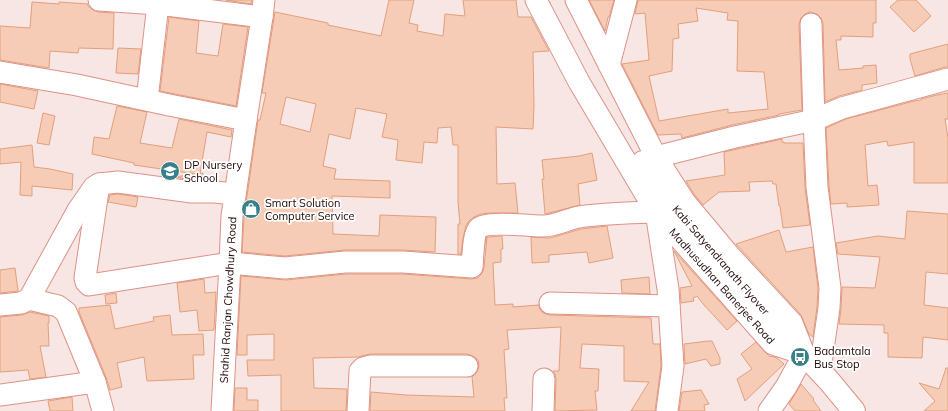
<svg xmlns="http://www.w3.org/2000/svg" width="948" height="411" font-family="Mulish,sans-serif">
<rect width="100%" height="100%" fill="#f7e6e4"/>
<g fill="#f7ccb6" stroke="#e29f7b" fill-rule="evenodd">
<polygon points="226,0 252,0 251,4"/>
<path d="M 389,0 L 414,0 L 409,23 L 418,25 L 417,31 L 443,36 L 445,14 L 465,16 L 463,0 L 516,0 L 518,17 L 531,17 L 549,51 L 533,52 L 534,106 L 533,129 L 496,127 L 497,184 L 515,183 L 518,213 L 489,213 L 481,214 L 474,217 L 469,221 L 466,226 L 463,238 L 461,254 L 458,254 L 458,224 L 460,224 L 458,202 L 458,145 L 453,145 L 451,127 L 438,128 L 437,143 L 424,142 L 422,163 L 396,160 L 398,140 L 382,137 L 387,114 L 356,108 L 350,139 L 329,134 L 323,166 L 336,169 L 334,179 L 390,181 L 390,198 L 332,196 L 333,234 L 379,236 L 380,215 L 436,217 L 435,252 L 403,250 L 345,250 L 285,256 L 242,252 L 244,217 L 258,120 L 260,120 L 266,93 L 262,93 L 275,12 L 328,23 L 328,25 L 381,36 ZM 286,97 L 316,104 L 310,132 L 280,124 Z"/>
<polygon points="589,0 614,0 609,17 608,17 605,31"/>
<path d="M 638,0 L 876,0 L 876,23 L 873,23 L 873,37 L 841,36 L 841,40 L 836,40 L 839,70 L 863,68 L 863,66 L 876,65 L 877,83 L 862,85 L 862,90 L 839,96 L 825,102 L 823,23 L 821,18 L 817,14 L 810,12 L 805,14 L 801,18 L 799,24 L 802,110 L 779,114 L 779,115 L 732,125 L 682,138 L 681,134 L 658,135 L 622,64 L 649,60 L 645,13 L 635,14 ZM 696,8 L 728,13 L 727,20 L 738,21 L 737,71 L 764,72 L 768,109 L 728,113 L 728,109 L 659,121 L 649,76 L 672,71 L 673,39 L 679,38 L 678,24 L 698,21 Z"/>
<polygon points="898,0 916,0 931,16 914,32 890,7"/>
<polygon points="32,2 59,4 59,2 88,4 88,6 93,10 98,12 114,13 113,49 79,48 78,53 50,51 49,68 0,60 0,26 30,28"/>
<polygon points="169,17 199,21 196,53 218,56 223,24 248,27 236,106 160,91"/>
<polygon points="948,44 948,67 945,67 915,76 910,59 910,54"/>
<polygon points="118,48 141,49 138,74 116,73"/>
<polygon points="0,84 38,91 34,109 0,102"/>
<polygon points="948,93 948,119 945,119 948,138 948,183 914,183 914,142 888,146 887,141 865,145 868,186 877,185 879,205 847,207 847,203 831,204 829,186 826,128 846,119 914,101 921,100 921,99 937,95"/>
<polygon points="117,106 147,112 140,143 172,148 179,119 232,130 231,137 207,132 200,174 203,173 202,180 193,180 174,177 196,174 134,165 134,163 92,154 94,137 109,139"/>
<polygon points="43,113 55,116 49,145 37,143"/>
<polygon points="782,139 782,142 784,142 784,143 803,143 805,188 810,225 783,228 780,206 779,206 776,184 773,184 772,181 749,182 750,191 719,192 703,205 694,194 686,181 725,175 724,152"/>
<polygon points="32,145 34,167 50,169 73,174 72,190 32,186 32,196 20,195 21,162 0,164 0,149"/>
<polygon points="592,153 597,180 578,184 580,205 545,214 542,179 544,179 542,160 579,156"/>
<polygon points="118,194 138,197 136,207 108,202 110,195"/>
<polygon points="907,211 948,214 948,274 926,272 924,305 948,308 948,340 923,337 922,358 888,357 888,333 884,333 884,325 839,324 841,309 842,287 875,288 880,257 838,254 836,243 878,236 905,239"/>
<polygon points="607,226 613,258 589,263 587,252 549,255 549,262 532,263 531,237 550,238 581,229"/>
<polygon points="779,230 786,252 813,247 818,288 817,307 813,337 809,334 801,315 736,244"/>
<polygon points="502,236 503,249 501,249 501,262 493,263 495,305 513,304 513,307 539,305 540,309 543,313 550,315 651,318 653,344 660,344 661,366 655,411 631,411 649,382 624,381 624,346 582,344 580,368 599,369 598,391 595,391 597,410 555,411 556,379 555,374 553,371 559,371 561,327 507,330 509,349 504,350 507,398 504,398 505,411 370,411 371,392 406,395 474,397 472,377 477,372 479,366 478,360 473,356 467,354 370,354 358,357 313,358 314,388 347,389 346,411 281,411 281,375 248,376 247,360 274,360 274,334 247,335 247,355 237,355 241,276 286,280 346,274 403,274 472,279 478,278 482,273 484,268 486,247 487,237"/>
<polygon points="674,251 737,321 727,330 704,305 697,296 693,298 694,301 681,303 680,288 692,286 675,253"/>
<polygon points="15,268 18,291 0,293 0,270"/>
<polygon points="649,277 650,294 622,293 621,280"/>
<polygon points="204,279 205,293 216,292 214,330 199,331 197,310 180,312 177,283"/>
<polygon points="116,293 117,303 106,304 105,295"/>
<polygon points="110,305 115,329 154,321 153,317 170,315 172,335 203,334 204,355 193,355 194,379 147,381 144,357 117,363 122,387 110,390 106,377 79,312 79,308"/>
<polygon points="30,312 49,316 49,323 48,323 49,346 40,346 46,377 30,379 28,370 0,372 0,317 22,315"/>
<polygon points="708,341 712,341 720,358 720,364 711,366 706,359 685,364 684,344"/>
<polygon points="756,342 770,357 771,356 777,358 784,364 745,401 737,379 752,369 741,354"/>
<polygon points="946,368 948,368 948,411 924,411 935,401 919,383 939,389"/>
<polygon points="801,384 814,399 813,400 821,411 795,411 789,404"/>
<polygon points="235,388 247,388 247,400 258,400 258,411 234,411"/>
<polygon points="701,390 709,404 704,405 705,411 679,411 682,392"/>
<polygon points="72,397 73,411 50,411 48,401"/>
</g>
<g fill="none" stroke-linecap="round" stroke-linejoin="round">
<defs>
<g id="minor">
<polyline points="99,0 158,4 262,17"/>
<polyline points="536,0 579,82 656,212 773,344 804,354"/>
<polyline points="576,0 656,157 684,201 730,256 792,323 803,351"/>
<polyline points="811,24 814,120 817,187 830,288 829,308 820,370"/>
<polyline points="609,65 626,0"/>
<polyline points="0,72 77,85 169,105 246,120"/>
<polyline points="147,100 158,4"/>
<polyline points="656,157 735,137 814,120 842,108 948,79"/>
<path d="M 99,184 L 85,278 L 86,282 L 89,285 L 230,263 L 285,268 L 345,262 L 403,262 L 472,267 C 473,258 473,233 479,228 C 487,221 532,226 543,226 C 555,226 568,219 579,217 C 605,213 630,213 656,212"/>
<polyline points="656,212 668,289 673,366 667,411"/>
<polyline points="29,299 58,306 66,312 95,382 103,411"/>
<polyline points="550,303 669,306"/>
<polyline points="0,305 21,303 29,299 78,210 94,187 99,184 118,182 192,192 215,192 235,194"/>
<polyline points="0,395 95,382"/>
<polyline points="222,411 230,263 232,216 246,120 262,17 264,0"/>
<polyline points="358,411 360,371 363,368 370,366 467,366"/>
<polyline points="543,411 544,379"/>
<polyline points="769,411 786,387 804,354"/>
</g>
<polyline id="major" points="643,162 661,189 684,220 704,243 755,298 804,354 830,382 854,411"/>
</defs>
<use href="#minor" stroke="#de9287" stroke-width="23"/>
<use href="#major" stroke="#de9287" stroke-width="24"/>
<use href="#minor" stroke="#fff" stroke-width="21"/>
<use href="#major" stroke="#fff" stroke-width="22"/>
</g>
<defs>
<symbol id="school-disc" viewBox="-11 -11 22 22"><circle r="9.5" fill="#39808a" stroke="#fff"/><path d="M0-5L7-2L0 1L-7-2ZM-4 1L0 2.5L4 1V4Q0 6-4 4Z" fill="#fff"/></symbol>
<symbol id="shop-disc" viewBox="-11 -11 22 22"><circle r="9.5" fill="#39808a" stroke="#fff"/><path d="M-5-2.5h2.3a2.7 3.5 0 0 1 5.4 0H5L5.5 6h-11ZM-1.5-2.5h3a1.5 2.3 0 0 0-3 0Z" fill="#fff"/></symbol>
<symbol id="bus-disc" viewBox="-11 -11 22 22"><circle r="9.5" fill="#39808a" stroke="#fff"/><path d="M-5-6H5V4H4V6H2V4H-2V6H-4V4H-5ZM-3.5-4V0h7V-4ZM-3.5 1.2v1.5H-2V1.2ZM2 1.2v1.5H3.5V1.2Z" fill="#fff"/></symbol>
</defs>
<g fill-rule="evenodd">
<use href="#school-disc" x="159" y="160" width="22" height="22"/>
<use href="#shop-disc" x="240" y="198" width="22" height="22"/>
<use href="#bus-disc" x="789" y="346" width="22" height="22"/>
</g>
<g text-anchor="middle" stroke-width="3.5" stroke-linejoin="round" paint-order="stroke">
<g font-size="11" fill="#200604" stroke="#fff" text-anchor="start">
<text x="184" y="169">DP Nursery<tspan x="184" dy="13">School</tspan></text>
<text x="265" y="207">Smart Solution<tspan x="265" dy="13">Computer Service</tspan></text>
<text x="814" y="355">Badamtala<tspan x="814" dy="13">Bus Stop</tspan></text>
</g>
<g font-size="11" fill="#200604" stroke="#fff">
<text transform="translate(721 260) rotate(49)" y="4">Kabi Satyendranath Flyover</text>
<text transform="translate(722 286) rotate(48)" y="4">Madhusudhan Banerjee Road</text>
<text transform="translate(228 300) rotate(-87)" y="4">Shahid Ranjan Chowdhury Road</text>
</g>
</g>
</svg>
